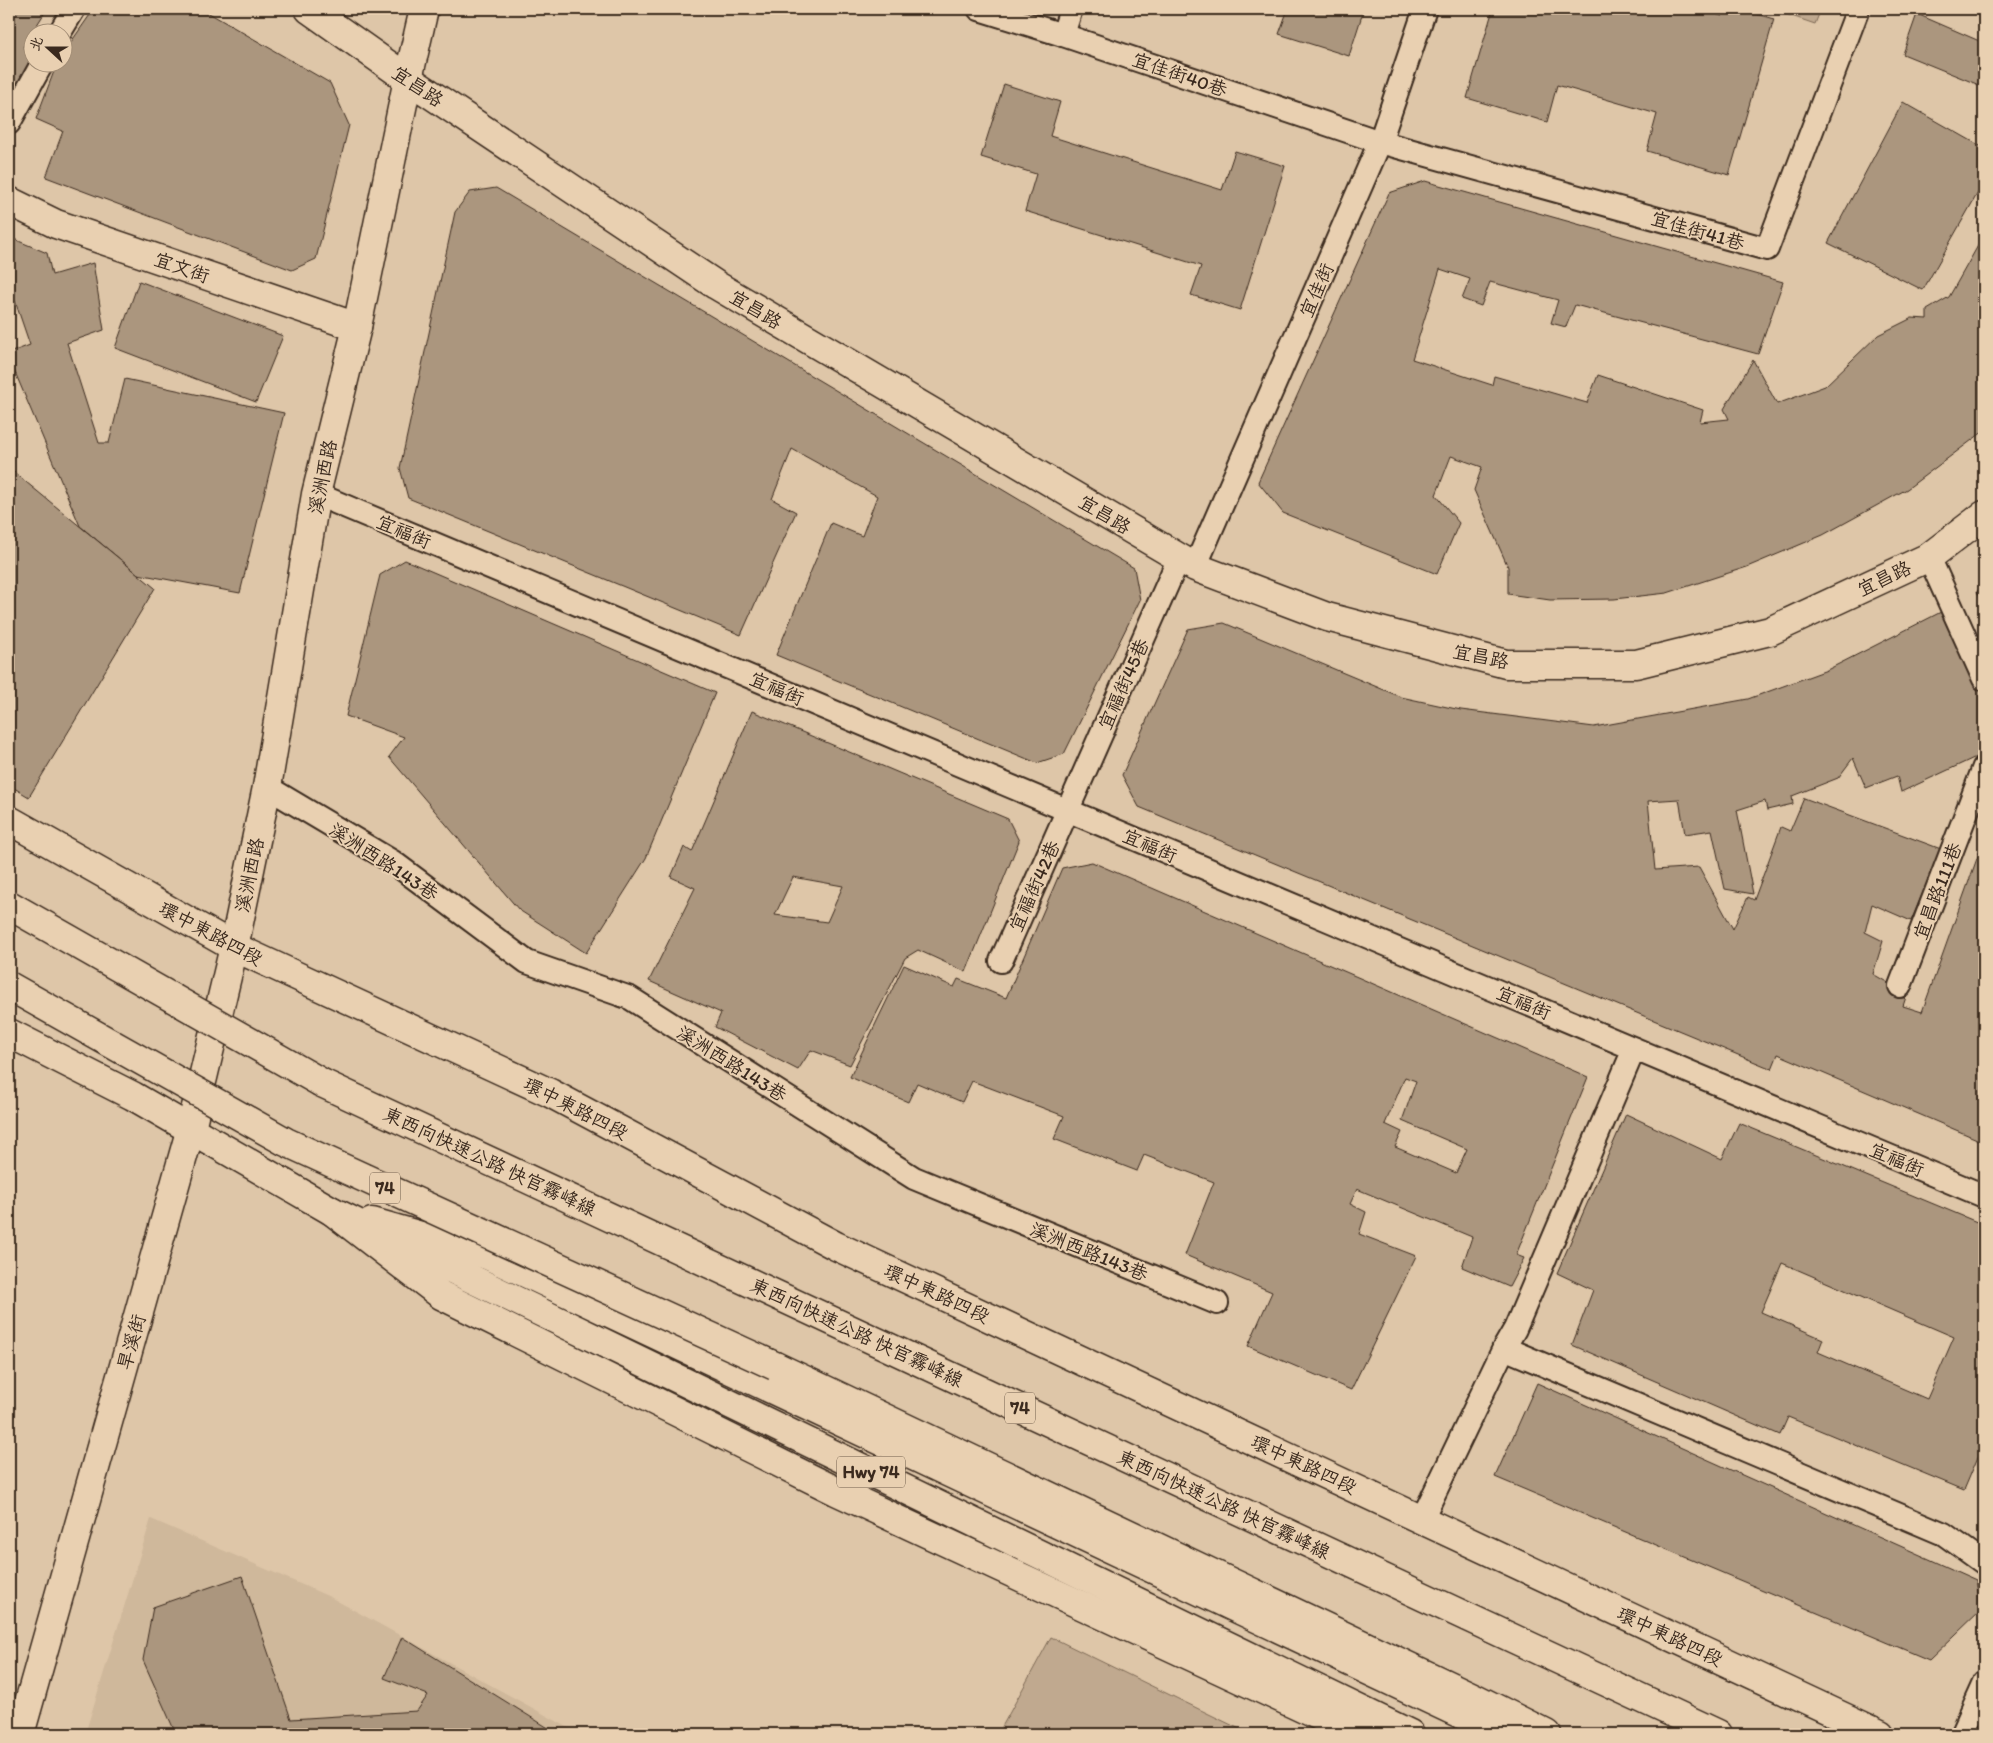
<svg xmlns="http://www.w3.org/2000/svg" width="1993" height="1743" font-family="Itim,'LXGW WenKai TC',sans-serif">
<rect width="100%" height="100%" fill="#dec6a8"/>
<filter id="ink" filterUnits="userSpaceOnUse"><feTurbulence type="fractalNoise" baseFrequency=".02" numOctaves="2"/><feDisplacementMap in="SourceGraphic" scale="10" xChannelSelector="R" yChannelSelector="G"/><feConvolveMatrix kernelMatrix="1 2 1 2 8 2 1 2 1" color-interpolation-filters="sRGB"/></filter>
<g filter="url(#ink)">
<polygon fill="#cfb89b" points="151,1519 330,1597 580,1734 85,1734"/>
<g fill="#c0a98f" stroke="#7e6a56">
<polygon points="1771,9 1821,9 1815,24"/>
<polygon points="1051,1637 1250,1734 998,1734"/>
</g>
<g fill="#ab967e" stroke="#3b2a1e" fill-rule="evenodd">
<polygon points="9,9 47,9 23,47 32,57 32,62 40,65 9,97"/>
<polygon points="94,9 202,9 330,83 349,125 316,259 292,270 46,177 63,131 36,119 56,66 58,62 62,62 62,55"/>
<polygon points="1288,9 1364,9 1349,56 1279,34"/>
<polygon points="1493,9 1697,9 1722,16 1725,9 1738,9 1774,19 1729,175 1647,151 1657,114 1557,85 1547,122 1467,98"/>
<polygon points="1975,9 1984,9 1984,12 1979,15"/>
<polygon points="1917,14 1984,43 1984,87 1903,54"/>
<polygon points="1004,84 1060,102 1050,136 1222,190 1235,151 1285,166 1240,310 1191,295 1201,266 1025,211 1036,174 981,157"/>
<polygon points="1903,102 1984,148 1984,182 1923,290 1828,243"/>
<polygon points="1425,181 1783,282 1758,354 1575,305 1566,327 1551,323 1558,300 1490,282 1481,306 1462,299 1470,279 1440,269 1412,359 1492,385 1494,376 1587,403 1598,375 1703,410 1700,422 1729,419 1724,409 1753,360 1777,404 1825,386 1878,335 1912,318 1927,319 1927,310 1949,297 1984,235 1984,431 1907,489 1823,535 1747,567 1667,593 1614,599 1550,600 1508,594 1508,567 1474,490 1482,467 1451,456 1436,495 1459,523 1437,574 1283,513 1258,482 1389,193"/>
<polygon points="496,188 1134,568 1140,600 1064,754 1037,763 776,655 831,523 862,536 877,496 792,449 772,499 796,512 741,635 408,498 400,468 455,212 470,192"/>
<polygon points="9,237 47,253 52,275 93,263 104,330 67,343 99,443 109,443 125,379 284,413 240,593 138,574 80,526 9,358 9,353 30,345 14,298 9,300"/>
<polygon points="139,281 283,336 256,402 115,348"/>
<polygon points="9,468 155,588 29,797 9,785"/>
<polygon points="405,560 715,693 646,858 586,953 519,910 389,757 404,737 346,716 380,575"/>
<polygon points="1984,587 1984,607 1977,591"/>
<polygon points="1941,612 1984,695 1984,735 1976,757 1901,792 1897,776 1866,788 1853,758 1838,778 1792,796 1793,804 1767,810 1765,801 1737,810 1753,894 1725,889 1712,830 1685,834 1679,799 1648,801 1655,870 1699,867 1733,929 1748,897 1754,900 1781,827 1790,831 1804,798 1941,849 1911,921 1872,904 1865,932 1883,941 1873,974 1907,994 1903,1006 1922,1012 1984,839 1984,1142 1778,1054 1772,1069 1139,807 1122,775 1188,629 1224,623 1401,697 1461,710 1594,727 1748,699 1827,670"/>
<path d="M 752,711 L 1008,819 L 1019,841 L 966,972 L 918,950 L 905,958 L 850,1065 L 811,1050 L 798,1070 L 715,1027 L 721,1013 L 649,981 L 695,888 L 671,877 L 684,847 L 692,852 ZM 793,877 L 843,886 L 827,922 L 775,915 Z"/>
<path d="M 1092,862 L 1588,1077 L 1516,1255 L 1524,1258 L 1509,1287 L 1462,1267 L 1472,1237 L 1357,1189 L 1350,1204 L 1366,1212 L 1359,1234 L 1416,1256 L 1351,1390 L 1248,1346 L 1272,1292 L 1185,1255 L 1214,1182 L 1144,1155 L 1137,1171 L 1054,1139 L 1064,1116 L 972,1081 L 962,1102 L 917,1083 L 908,1102 L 850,1077 L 904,965 L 954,987 L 958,979 L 1006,998 L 1062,868 ZM 1405,1077 L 1416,1081 L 1402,1121 L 1467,1149 L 1456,1173 L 1395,1147 L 1402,1132 L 1385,1124 Z"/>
<path d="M 1626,1114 L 1722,1159 L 1739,1123 L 1984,1225 L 1984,1443 L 1964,1490 L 1788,1417 L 1780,1435 L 1572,1345 L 1593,1290 L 1557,1273 ZM 1782,1263 L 1954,1337 L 1927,1399 L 1818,1352 L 1823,1339 L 1761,1312 Z"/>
<polygon points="1537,1383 1976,1580 1981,1610 1929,1660 1495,1477"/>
<polygon points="242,1576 291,1719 417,1711 428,1695 384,1678 402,1637 558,1734 176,1734 143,1660 153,1607"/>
</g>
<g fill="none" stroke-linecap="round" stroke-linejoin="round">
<defs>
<g id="lane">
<polyline points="979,9 1063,35 1380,142 1767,249 1858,9"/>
<polyline points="60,32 74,9"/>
<polyline points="1063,35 1071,9"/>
<polyline points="9,123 43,62"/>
<polyline points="316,494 1984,1196"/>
<polyline points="1929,557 1984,679"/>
<polyline points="1195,567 1380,142 1425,9"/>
<polyline points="267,787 393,862 527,962 630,998 914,1178 1217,1303"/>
<polyline points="1001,961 1179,558"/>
<polyline points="1900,986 1984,767"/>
<polyline points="1634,1049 1515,1329 1504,1348 1944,1534 1984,1563"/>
<polyline points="1422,1519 1504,1348"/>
<polyline points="1961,1734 1984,1683"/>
</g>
<g id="street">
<polyline points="9,201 56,224 357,327"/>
<polyline points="9,820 234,947 550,1093 836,1246 1880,1734"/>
<polyline points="9,1033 133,1096 332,1211 441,1295 836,1491 1358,1734"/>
<polyline points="372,1222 487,1255 1503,1734"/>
<polyline points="20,1734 191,1128 234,947 267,787 316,494 357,327 408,79 424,9"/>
</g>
<polyline id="secondary" points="309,9 408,79 716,285 1195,567 1327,617 1506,664 1636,664 1770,631 1929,557 1984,515"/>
<g id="highway">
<polyline points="322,1083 1718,1734"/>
<polyline points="332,1211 1410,1734"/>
<polyline points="775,1366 1475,1698 1547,1734"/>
</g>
</defs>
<use href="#lane" stroke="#3b2a1e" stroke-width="26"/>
<use href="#street" stroke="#3b2a1e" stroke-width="31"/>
<use href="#secondary" stroke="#3b2a1e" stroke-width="31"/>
<use href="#highway" stroke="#3b2a1e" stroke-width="31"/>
<use href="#lane" stroke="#e9d0b1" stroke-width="22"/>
<use href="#street" stroke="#e9d0b1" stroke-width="28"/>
<use href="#secondary" stroke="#e9d0b1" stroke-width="28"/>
<use href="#highway" stroke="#e9d0b1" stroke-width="28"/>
<defs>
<g id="highway-bridge">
<polyline points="9,905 322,1083"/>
<polyline points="9,986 286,1142 775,1366"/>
</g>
</defs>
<use href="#highway-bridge" stroke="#3b2a1e" stroke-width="31" stroke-linecap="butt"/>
<use href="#highway-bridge" stroke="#e9d0b1" stroke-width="28"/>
</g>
</g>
<g text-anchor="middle" stroke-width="4" stroke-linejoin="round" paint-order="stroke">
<g fill="#e9d0b1" stroke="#6f5c4a" stroke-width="1">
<rect x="370" y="1172.5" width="30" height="31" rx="4"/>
<rect x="1005" y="1392.5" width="30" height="31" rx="4"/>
<rect x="837" y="1456.5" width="68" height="31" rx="4"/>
</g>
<g font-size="18" font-weight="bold" fill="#3b2a1e">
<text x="385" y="1194">74</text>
<text x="1020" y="1414">74</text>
<text x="871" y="1478">Hwy 74</text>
</g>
<g font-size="19" fill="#3b2a1e" stroke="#e9d0b1">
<text transform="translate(1180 74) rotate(19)" y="7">宜佳街40巷</text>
<text transform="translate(418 86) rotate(34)" y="7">宜昌路</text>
<text transform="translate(1698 230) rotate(16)" y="7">宜佳街41巷</text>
<text transform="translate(182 267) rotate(19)" y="7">宜文街</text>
<text transform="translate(1316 290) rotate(-66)" y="7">宜佳街</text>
<text transform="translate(756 309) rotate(31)" y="7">宜昌路</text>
<text transform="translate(322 477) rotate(-78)" y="7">溪洲西路</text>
<text transform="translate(1105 514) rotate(31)" y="7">宜昌路</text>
<text transform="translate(404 531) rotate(23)" y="7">宜福街</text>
<text transform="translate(1884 578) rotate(-25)" y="7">宜昌路</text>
<text transform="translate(1481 656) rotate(12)" y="7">宜昌路</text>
<text transform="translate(1123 684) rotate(-66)" y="7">宜福街45巷</text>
<text transform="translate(777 688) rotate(23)" y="7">宜福街</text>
<text transform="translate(1150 845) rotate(23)" y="7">宜福街</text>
<text transform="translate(384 861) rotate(33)" y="7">溪洲西路143巷</text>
<text transform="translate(249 875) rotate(-78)" y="7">溪洲西路</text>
<text transform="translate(1034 886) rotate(-66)" y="7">宜福街42巷</text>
<text transform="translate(1937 891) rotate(-69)" y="7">宜昌路111巷</text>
<text transform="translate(211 933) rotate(28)" y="7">環中東路四段</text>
<text transform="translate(1524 1002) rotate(23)" y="7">宜福街</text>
<text transform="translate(732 1063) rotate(32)" y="7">溪洲西路143巷</text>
<text transform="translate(576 1108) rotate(27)" y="7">環中東路四段</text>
<text transform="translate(1897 1159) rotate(23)" y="7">宜福街</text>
<text transform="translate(490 1161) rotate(25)" y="7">東西向快速公路 快官霧峰線</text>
<text transform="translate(1089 1251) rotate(22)" y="7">溪洲西路143巷</text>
<text transform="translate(937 1293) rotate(25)" y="7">環中東路四段</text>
<text transform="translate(857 1332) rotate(25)" y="7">東西向快速公路 快官霧峰線</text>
<text transform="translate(131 1342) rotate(-74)" y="7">旱溪街</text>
<text transform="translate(1304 1464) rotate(25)" y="7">環中東路四段</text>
<text transform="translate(1224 1504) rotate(25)" y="7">東西向快速公路 快官霧峰線</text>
<text transform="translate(1670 1636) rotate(25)" y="7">環中東路四段</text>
</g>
</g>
<rect width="1993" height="1743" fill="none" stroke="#e9d0b1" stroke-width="30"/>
<rect x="15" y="15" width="1963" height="1713" fill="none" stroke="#3b2a1e" stroke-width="2" filter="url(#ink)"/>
<g transform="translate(48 48) rotate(291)"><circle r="24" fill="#e9d0b1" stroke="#a38e76"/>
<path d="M0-4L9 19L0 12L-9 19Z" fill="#3b2a1e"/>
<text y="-8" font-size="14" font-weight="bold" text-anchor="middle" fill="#3b2a1e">北</text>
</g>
</svg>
